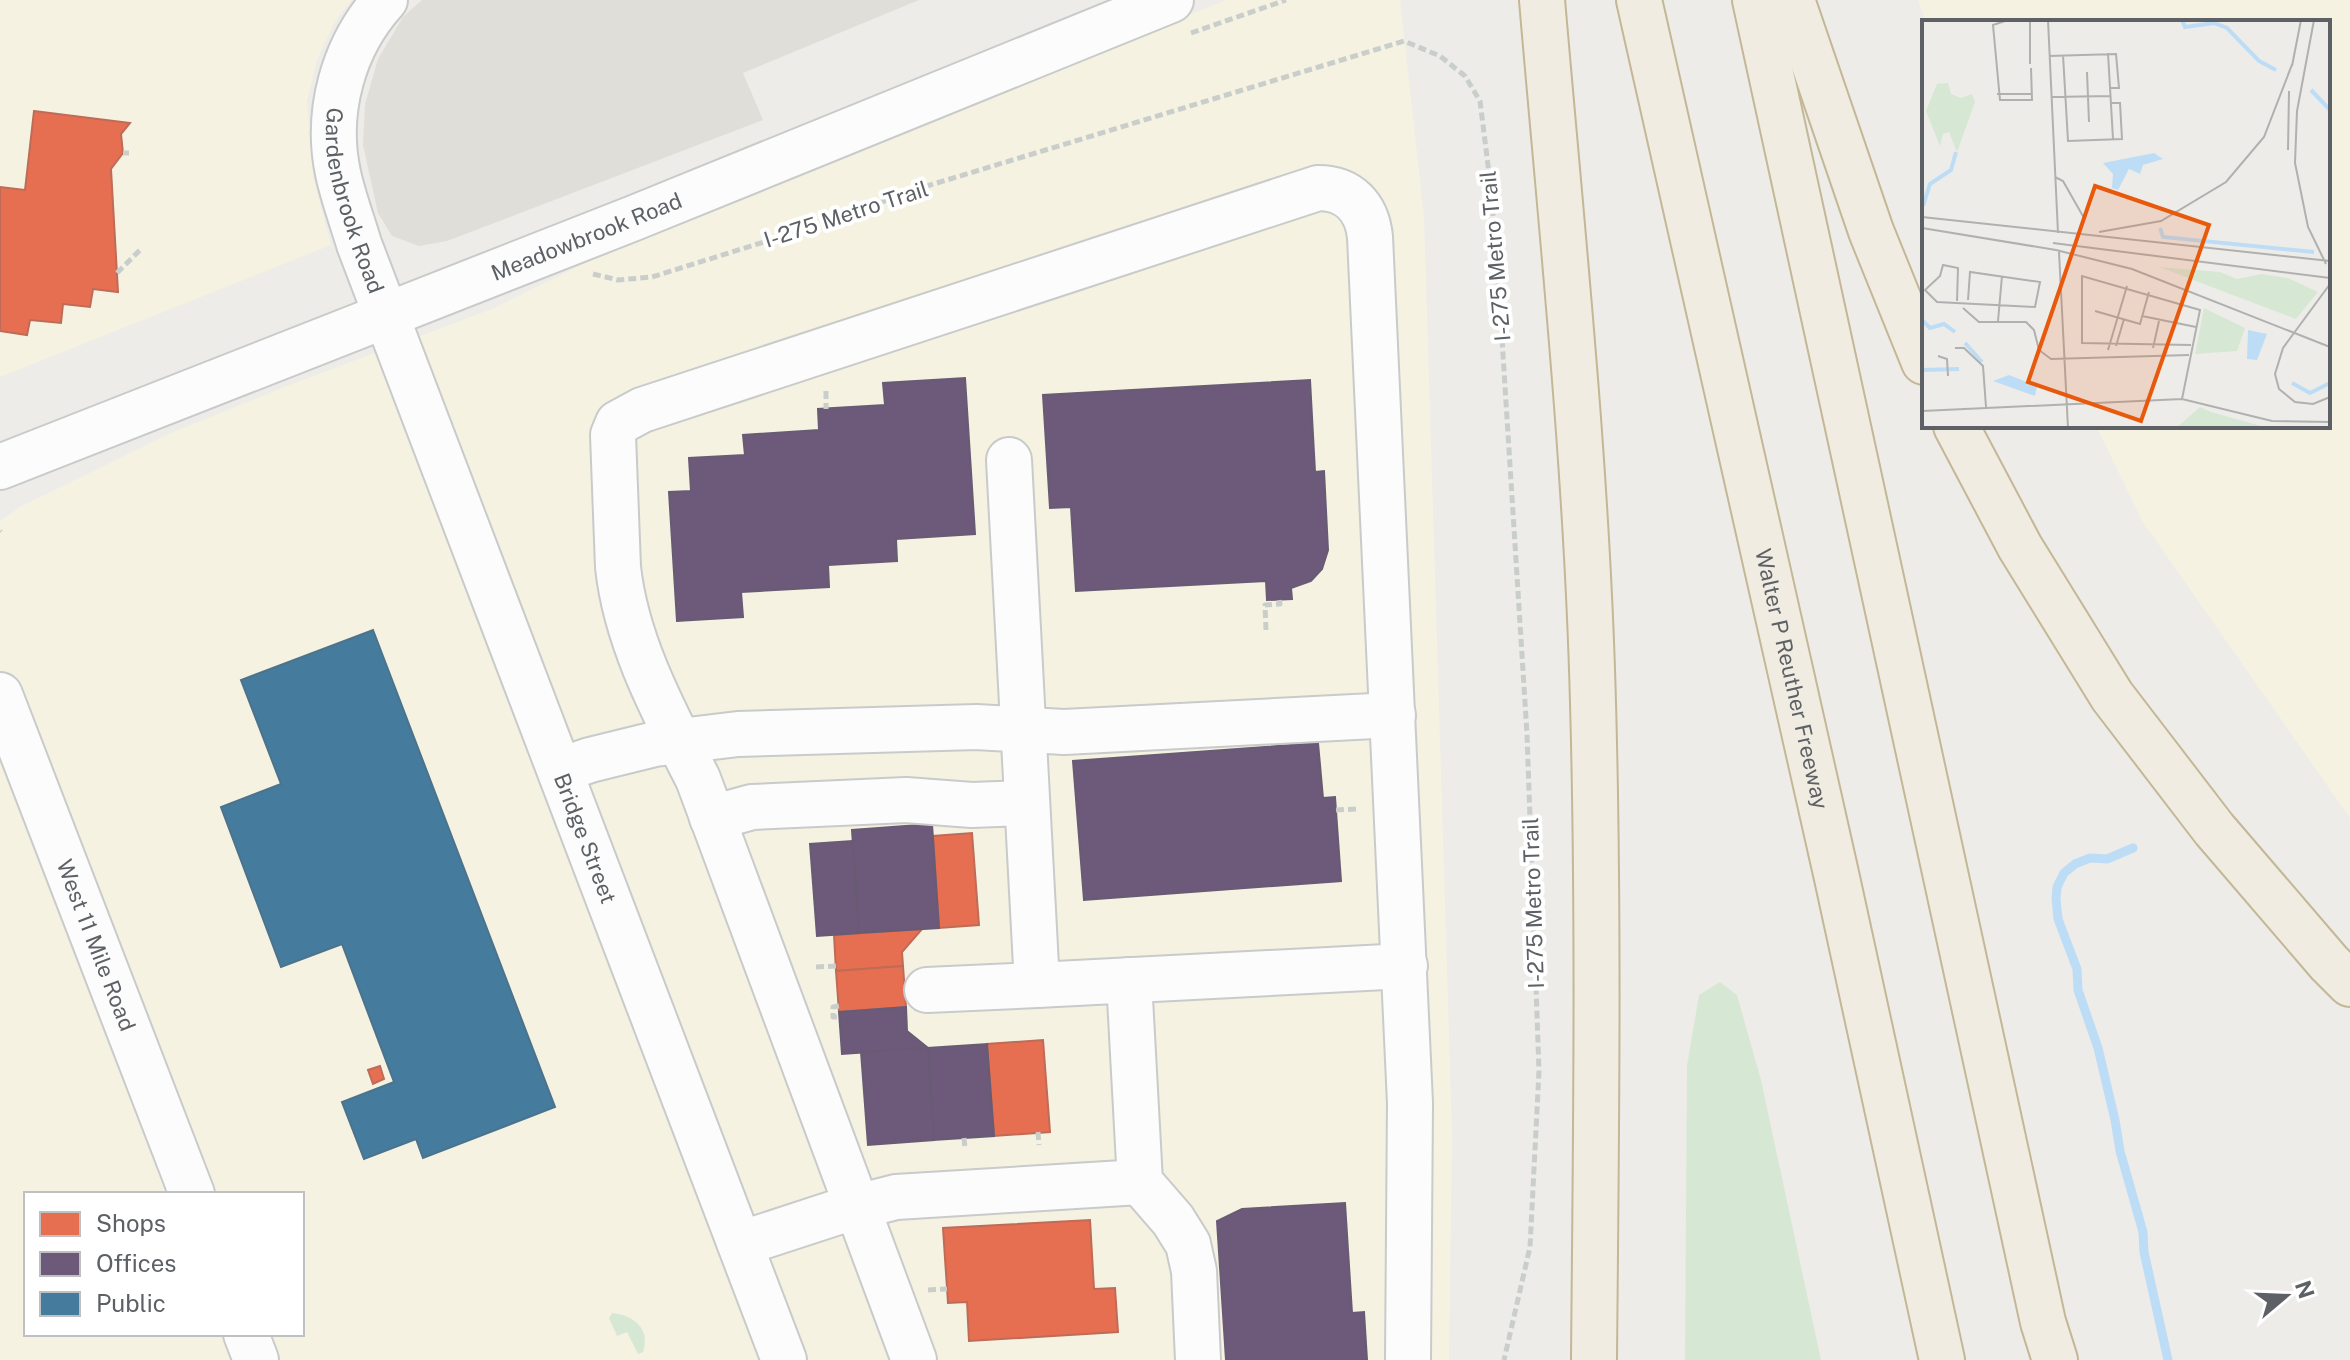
<svg xmlns="http://www.w3.org/2000/svg" width="2350" height="1360" font-family="'Public Sans',sans-serif">
<rect width="100%" height="100%" fill="#edece8"/>
<g fill="#f6f2e2" fill-rule="evenodd">
<polygon points="0,0 352,0 335,21 317,60 307,101 313,176 331,245 0,377"/>
<path d="M 1226,0 L 1400,0 L 1424,217 L 1452,1134 L 1449,1360 L 0,1360 L 0,521 L 20,507 L 171,433 L 292,384 L 492,309 L 630,241 ZM 26,1194 L 302,1194 L 302,1334 L 26,1334 Z"/>
<polygon points="1918,0 2350,0 2350,818 2143,522 2096,426 2328,426 2328,22 1926,22"/>
</g>
<polygon fill="#e0ded8" points="422,0 919,0 743,73 763,120 447,241 419,246 392,236 378,213 363,145 365,104 378,59 403,17"/>
<g fill="#d6e8d4">
<polygon points="1720,982 1737,995 1761,1080 1821,1360 1685,1360 1687,1066 1699,995"/>
<path d="M 612,1313 C 634,1315 651,1329 643,1352 L 638,1354 L 627,1332 L 617,1336 L 609,1318 Z"/>
</g>
<g fill="#e76f51" stroke="#be6b57" stroke-width="2">
<polygon points="34,111 130,123 121,134 123,153 111,169 118,292 93,289 90,307 63,304 61,323 30,320 27,335 0,331 0,187 25,190"/>
<polygon points="972,833 979,925 939,928 933,836"/>
<polygon points="922,929 902,952 903,966 836,971 834,935"/>
<polygon points="903,966 906,1007 839,1012 836,971"/>
<polygon points="1043,1040 1050,1132 994,1136 987,1044"/>
<polygon points="380,1066 384,1079 373,1084 368,1070"/>
<polygon points="1090,1220 1094,1289 1115,1288 1118,1332 969,1341 967,1302 948,1303 943,1228"/>
</g>
<g fill="#6d597a" stroke="#685b74" stroke-width="2">
<polygon points="965,378 975,534 896,539 897,561 828,565 829,587 741,592 743,617 677,621 669,492 691,491 689,458 745,455 743,435 819,430 818,409 885,405 883,383"/>
<polygon points="1310,380 1315,472 1324,471 1328,550 1322,569 1311,581 1291,588 1292,599 1267,600 1266,581 1076,591 1071,507 1050,508 1043,395"/>
<polygon points="1318,743 1323,798 1335,797 1341,881 1084,900 1073,761"/>
<polygon points="932,824 939,928 859,933 852,830"/>
<polygon points="852,841 859,933 817,936 810,844"/>
<polygon points="906,1007 907,1031 928,1048 842,1054 839,1012"/>
<polygon points="987,1044 994,1136 934,1140 928,1048"/>
<polygon points="928,1048 934,1140 868,1145 861,1052"/>
<polygon points="1345,1203 1352,1313 1364,1312 1367,1360 1226,1360 1217,1221 1242,1209"/>
</g>
<polygon fill="#457b9d" stroke="#4c738c" stroke-width="2" points="373,630 555,1107 423,1158 416,1139 364,1159 342,1102 394,1082 342,944 281,967 221,807 281,784 241,680"/>
<g fill="none" stroke-linecap="round" stroke-linejoin="round">
<polyline stroke="#bdddf6" stroke-width="9" points="2133,848 2107,859 2090,858 2075,864 2064,873 2057,887 2056,899 2058,919 2077,969 2078,990 2098,1048 2115,1120 2120,1151 2143,1232 2144,1252 2168,1360"/>
<defs>
<g id="minor">
<path id="s1" d="M 385,0 C 343,46 325,112 338,173 C 343,197 352,220 359,244 L 784,1360"/>
<polyline points="1009,460 1037,985 1405,966"/>
<path id="s2" d="M 0,467 L 634,218 L 1171,0"/>
<path id="s3" d="M 0,695 L 192,1194"/>
<polyline points="561,770 590,760 655,744 738,734 976,727 1064,732 1393,715"/>
<polyline points="712,818 752,807 906,800 972,805 1027,803"/>
<polyline points="1129,980 1140,1182 1173,1220 1188,1244 1194,1271 1198,1360"/>
<polyline points="927,990 1037,985"/>
<polyline points="740,1244 841,1211 896,1197 1140,1182"/>
<polyline points="246,1334 256,1360"/>
<path d="M 914,1360 L 698,779 C 664,712 626,642 618,567 L 613,435 L 618,423 L 642,410 L 1318,188 C 1349,188 1367,207 1370,237 L 1410,1103 L 1408,1360"/>
</g>
<g id="highway">
<path d="M 1542,0 C 1562,234 1587,468 1593,703 C 1599,922 1596,1141 1594,1360"/>
<path id="s4" d="M 1639,0 L 1837,878 L 1942,1360"/>
<polyline points="1755,0 2043,1322 2055,1360"/>
<polyline points="1792,0 1871,231 1924,362"/>
<polyline points="1956,426 2020,547 2112,696 2214,829 2329,963 2350,984"/>
</g>
</defs>
<use href="#minor" stroke="#c9caca" stroke-width="48"/>
<use href="#highway" stroke="#c4b796" stroke-width="48"/>
<g stroke="#c9cecb" stroke-width="5" stroke-dasharray="8 4" stroke-linecap="butt">
<polyline points="1191,33 1286,0"/>
<polyline points="123,153 129,153"/>
<polyline points="117,273 142,248"/>
<polyline points="593,274 618,280 652,277 847,216 904,193 1404,41 1440,56 1465,76 1480,101 1491,189 1501,323 1527,734 1539,1071 1530,1247 1504,1360"/>
<polyline points="826,391 826,409"/>
<polyline points="0,531 1,532"/>
<polyline points="1266,630 1265,605 1280,604 1279,599"/>
<polyline points="1336,810 1356,809"/>
<polyline points="816,967 836,966"/>
<polyline points="839,1006 833,1007 833,1017 840,1017"/>
<polyline points="1038,1132 1039,1145"/>
<polyline points="964,1138 965,1148"/>
<polyline points="928,1290 947,1289"/>
</g>
<use href="#minor" stroke="#fcfcfc" stroke-width="44"/>
<use href="#highway" stroke="#f0ece2" stroke-width="44"/>
</g>
<g text-anchor="middle" stroke-width="8" stroke-linejoin="round" paint-order="stroke">
<g font-size="22" fill="#5d6165" stroke="#fff">
<text dy="8" stroke="none"><textPath href="#s1" startOffset="216">Gardenbrook Road</textPath></text>
<text transform="translate(846 214) rotate(-18)" y="8">I-275 Metro Trail</text>
<text dy="8" stroke="none"><textPath href="#s2" startOffset="630">Meadowbrook Road</textPath></text>
<text transform="translate(1495 256) rotate(-95)" y="8">I-275 Metro Trail</text>
<text dy="8" stroke="none"><textPath href="#s4" startOffset="696">Walter P Reuther Freeway</textPath></text>
<text dy="8" stroke="none"><textPath href="#s1" startOffset="896">Bridge Street</textPath></text>
<text transform="translate(1533 903) rotate(-92)" y="8">I-275 Metro Trail</text>
<text dy="8" stroke="none"><textPath href="#s3" startOffset="268">West 11 Mile Road</textPath></text>
</g>
</g>
<g transform="translate(1922 20)">
<rect width="408" height="408" fill="#edece8"/>
<path d="M 26,63 L 29,74 L 39,78 L 50,74 L 53,82 L 35,132 L 27,112 L 21,114 L 18,126 L 4,91 L 15,64 ZM 237,247 L 298,252 L 315,259 L 339,254 L 366,258 L 396,272 L 374,299 ZM 282,288 L 323,308 L 315,331 L 273,334 ZM 278,387 L 289,392 L 346,408 L 254,408 Z" fill="#d6e8d4"/>
<path d="M 232,133 L 241,139 L 221,145 L 218,154 L 207,149 L 196,170 L 190,168 L 191,154 L 181,143 ZM 326,310 L 345,314 L 335,340 L 325,339 ZM 87,355 L 115,366 L 113,376 L 71,361 Z" fill="#bdddf6"/>
<path fill="none" stroke="#bdddf6" stroke-width="4" d="M 260,0 L 263,7 L 292,3 L 305,8 L 337,41 L 354,50M 389,70 L 408,90M 1,186 L 8,164 L 29,150 L 34,132M 238,208 L 241,217 L 392,232M 0,300 L 8,308 L 22,304 L 33,312M 43,323 L 60,342M 0,350 L 37,349M 370,363 L 388,373 L 408,363"/>
<path fill="none" stroke="#afb0b0" stroke-width="2" d="M 86,0 L 71,5 L 78,80 L 110,80 L 109,48M 108,0 L 108,44M 126,0 L 136,213M 392,0 L 375,91 L 373,143 L 386,207 L 404,244M 186,33 L 191,119M 141,35 L 146,121 L 200,119 L 198,83 L 189,83M 127,36 L 194,34 L 197,68 L 188,68M 370,46 L 379,0M 165,52 L 167,102M 75,74 L 110,74M 129,77 L 189,76M 366,130 L 367,71M 133,157 L 141,161 L 162,198M 0,197 L 408,241M 0,208 L 134,230 L 210,249 L 408,327M 177,212 L 239,201 L 304,162 L 342,117 L 371,42M 131,223 L 408,258M 137,232 L 146,408M 408,264 L 361,328 L 353,354 L 357,369 L 373,382 L 391,384 L 408,377M 35,281 L 36,248 L 21,245 L 18,256 L 3,270 L 15,282 L 113,287 L 118,262 L 48,252 L 46,280M 41,288 L 57,302 L 104,302 L 112,310 L 117,330 L 129,339 L 267,335M 173,291 L 218,304 L 227,272M 220,296 L 274,307M 76,301 L 80,256M 194,326 L 202,299M 33,328 L 42,328 L 61,346 L 64,387M 231,328 L 237,301M 186,330 L 205,266M 16,336 L 25,339 L 26,356M 260,379 L 278,290 L 160,256 L 160,323 L 269,325M 0,391 L 260,379 L 350,401 L 408,402"/>
<path fill="#e8590c" fill-opacity="0.15" stroke="#e8590c" stroke-width="4" d="M 173,166 L 287,205 L 219,401 L 106,362 Z"/>
<rect width="408" height="408" fill="none" stroke="#5d6165" stroke-width="4"/>
</g>
<rect x="24" y="1192" width="280" height="144" fill="#ffffff" stroke="#bec0c1" stroke-width="2"/>
<rect x="40" y="1212" width="40" height="24" fill="#e76f51" stroke="#bec0c1" stroke-width="2"/>
<text x="96" y="1232" font-size="24" fill="#5d6165">Shops</text>
<rect x="40" y="1252" width="40" height="24" fill="#6d597a" stroke="#bec0c1" stroke-width="2"/>
<text x="96" y="1272" font-size="24" fill="#5d6165">Offices</text>
<rect x="40" y="1292" width="40" height="24" fill="#457b9d" stroke="#bec0c1" stroke-width="2"/>
<text x="96" y="1312" font-size="24" fill="#5d6165">Public</text>
<g transform="translate(2286 1296) rotate(71)" stroke="#ffffff" stroke-width="6" paint-order="stroke">
<path d="M0-6L14 30L0 20L-14 30Z" fill="#5d6165"/>
<text y="-12" font-size="22" font-weight="bold" text-anchor="middle" fill="#5d6165">N</text>
</g>
</svg>
